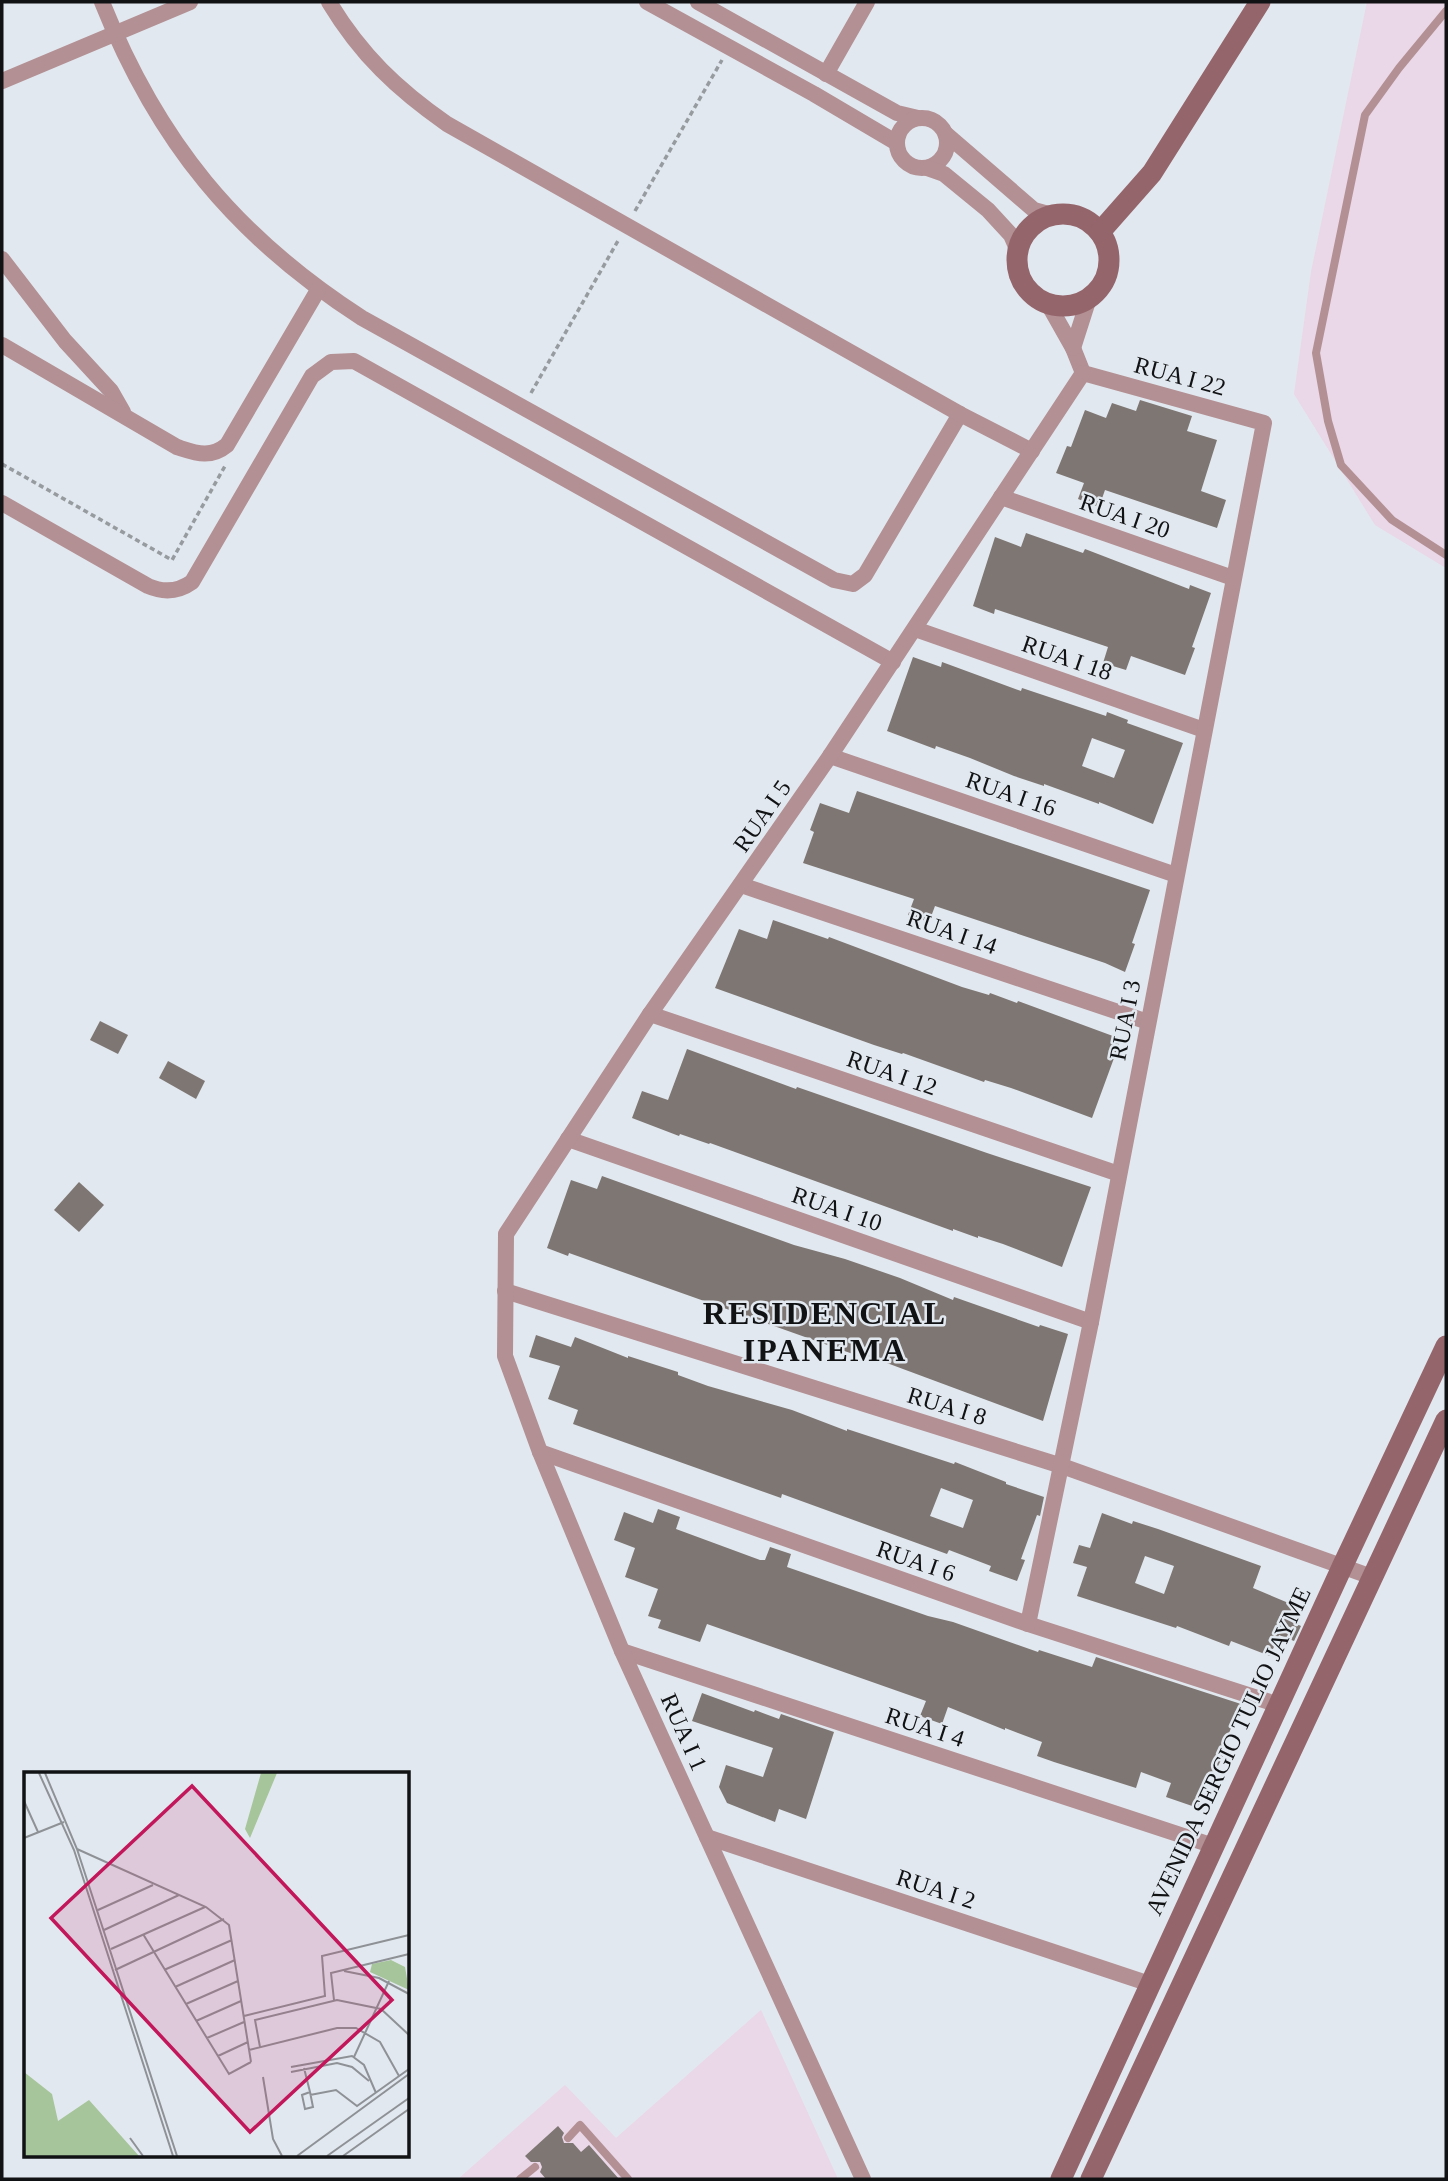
<svg xmlns="http://www.w3.org/2000/svg" width="1448" height="2181" font-family="'Times New Roman',serif">
<rect width="100%" height="100%" fill="#e2e8ef"/>
<g fill="#ead7e7">
<polygon points="1367,2 1446,2 1446,568 1375,525 1294,394 1311,272"/>
<polygon points="761,2010 838,2179 458,2179 565,2085 616,2138"/>
</g>
<g fill="#7e7673" fill-rule="evenodd">
<polygon points="1140,400 1192,416 1187,431 1217,440 1201,491 1226,500 1217,528 1105,490 1099,507 1078,499 1084,483 1056,473 1067,446 1071,447 1085,410 1106,418 1112,403 1136,411"/>
<polygon points="1026,533 1083,553 1085,549 1189,589 1190,585 1211,593 1192,647 1195,648 1185,675 1131,656 1126,670 1103,663 1108,647 995,609 994,614 973,606 995,537 1021,547"/>
<path d="M 913,657 L 941,667 L 942,662 L 1021,691 L 1022,688 L 1106,716 L 1107,712 L 1128,720 L 1127,723 L 1183,743 L 1153,824 L 1099,802 L 1099,804 L 1044,784 L 1044,786 L 1014,776 L 970,758 L 936,746 L 935,749 L 887,731 ZM 1092,738 L 1125,750 L 1114,778 L 1082,766 Z"/>
<polygon points="857,791 1150,890 1132,943 1135,944 1125,972 1105,963 935,906 929,922 908,915 914,899 803,863 814,832 810,830 820,803 849,813"/>
<polygon points="773,920 828,939 829,937 962,987 989,995 990,993 1017,1003 1018,1001 1121,1039 1092,1118 1011,1088 985,1080 984,1082 903,1053 902,1054 874,1045 715,988 739,929 767,939"/>
<polygon points="100,1021 128,1035 118,1054 90,1040"/>
<polygon points="687,1049 796,1089 797,1087 987,1153 1091,1187 1062,1267 1003,1244 978,1236 978,1238 953,1229 953,1231 710,1143 709,1144 680,1134 679,1136 632,1118 642,1091 668,1100"/>
<polygon points="168,1061 205,1081 196,1099 159,1078"/>
<polygon points="602,1176 794,1245 845,1259 900,1278 953,1300 954,1297 1039,1327 1040,1325 1068,1334 1043,1421 868,1356 867,1359 569,1253 568,1256 547,1248 571,1180 597,1189"/>
<polygon points="79,1182 104,1205 79,1232 54,1210"/>
<path d="M 536,1335 L 571,1347 L 575,1337 L 628,1358 L 628,1356 L 678,1372 L 678,1375 L 708,1386 L 792,1410 L 847,1431 L 847,1429 L 954,1464 L 955,1462 L 1006,1482 L 1006,1484 L 1044,1497 L 1040,1516 L 1037,1515 L 1021,1559 L 1025,1560 L 1017,1581 L 989,1571 L 991,1566 L 949,1550 L 947,1554 L 782,1494 L 781,1498 L 573,1424 L 578,1410 L 548,1399 L 560,1366 L 529,1357 ZM 941,1488 L 973,1500 L 963,1528 L 930,1516 Z"/>
<polygon points="658,1509 680,1517 676,1529 760,1560 765,1560 770,1547 791,1554 787,1567 928,1616 953,1622 1038,1652 1039,1650 1092,1667 1096,1657 1241,1704 1224,1745 1228,1746 1218,1766 1215,1765 1198,1808 1166,1797 1171,1783 1141,1772 1136,1788 1054,1762 1037,1756 1042,1742 1005,1728 1005,1730 948,1707 942,1724 920,1716 926,1701 707,1624 700,1642 658,1628 661,1620 648,1616 658,1589 625,1577 635,1548 614,1540 624,1512 653,1523"/>
<path d="M 1102,1513 L 1132,1524 L 1133,1521 L 1158,1529 L 1261,1566 L 1253,1588 L 1298,1607 L 1292,1622 L 1301,1626 L 1294,1641 L 1279,1635 L 1270,1656 L 1231,1641 L 1229,1646 L 1177,1626 L 1176,1628 L 1077,1596 L 1087,1567 L 1073,1563 L 1079,1545 L 1090,1548 ZM 1145,1556 L 1174,1566 L 1164,1594 L 1135,1583 Z"/>
<polygon points="702,1693 754,1712 755,1710 779,1719 781,1714 834,1732 806,1819 779,1809 775,1822 727,1803 719,1787 726,1765 763,1777 773,1748 692,1721"/>
<polygon points="558,2126 564,2133 562,2137 564,2143 573,2143 581,2152 589,2145 619,2179 546,2179 540,2172 542,2167 540,2162 531,2162 525,2156"/>
</g>
<g fill="none" stroke-linecap="round" stroke-linejoin="round">
<g stroke="#969ba0" stroke-width="3.5" stroke-dasharray="5 3.5" stroke-linecap="butt">
<polyline points="635,211 722,60"/>
<polyline points="531,393 619,239"/>
<polyline points="2,464 172,560 225,466"/>
</g>
<g stroke="#b29094" stroke-width="8">
<polyline points="1446,11 1399,68 1365,115 1316,353 1328,421 1341,465 1392,520 1446,555"/>
<polyline points="568,2138 580,2125 628,2179"/>
<polyline points="520,2179 535,2167"/>
</g>
<g stroke="#b29094" stroke-width="16">
<path d="M 102,2 C 158,142 235,236 362,318 L 834,580 L 853,584 L 865,575 L 960,414"/>
<path d="M 329,2 C 361,55 397,89 447,124 L 960,414 L 1032,451"/>
<polyline points="647,2 814,94 897,143"/>
<polyline points="698,2 897,113 918,118"/>
<polyline points="826,74 867,2"/>
<polyline points="2,81 190,2"/>
<circle cx="922" cy="143" r="25"/>
<polyline points="946,134 1034,210 1052,215"/>
<polyline points="927,168 944,174 988,210 1011,235 1018,251"/>
<polyline points="2,259 65,341 111,391 123,412"/>
<polyline points="1047,302 1073,348 1083,373"/>
<path d="M 2,345 L 177,447 C 196,453 210,459 227,445 L 318,290"/>
<polyline points="1073,348 1089,298"/>
<polyline points="1001,497 1233,578"/>
<path d="M 2,503 L 148,586 C 164,593 178,592 192,582 L 312,376 L 331,362 L 354,361 L 893,662"/>
<polyline points="915,629 1204,730"/>
<polyline points="830,756 1176,875"/>
<polyline points="741,885 1148,1022"/>
<polyline points="650,1014 1119,1174"/>
<polyline points="568,1139 1091,1322"/>
<polyline points="505,1291 1062,1466 1372,1577"/>
<polyline points="540,1452 1028,1624 1279,1705"/>
<polyline points="1028,1624 1091,1322 1264,423 1083,373"/>
<polyline points="622,1651 1214,1846"/>
<polyline points="707,1837 1150,1984"/>
<polyline points="863,2179 622,1651 540,1452 505,1356 506,1234 650,1014 830,756 1083,373"/>
</g>
<g stroke="#95656c" stroke-width="21">
<circle cx="1063" cy="260" r="46"/>
<polyline points="1100,232 1152,173 1260,2"/>
<polyline points="1061,2179 1343,1565 1446,1346"/>
<polyline points="1091,2179 1446,1420"/>
</g>
</g>
<g text-anchor="middle" stroke-width="5" stroke-linejoin="round" paint-order="stroke">
<g font-size="24" fill="#101214" stroke="#e2e8ef">
<text transform="translate(1180 376) rotate(15)" y="8">RUA I 22</text>
<text transform="translate(1125 516) rotate(19)" y="8">RUA I 20</text>
<text transform="translate(1067 658) rotate(19)" y="8">RUA I 18</text>
<text transform="translate(1011 794) rotate(19)" y="8">RUA I 16</text>
<text transform="translate(762 816) rotate(-55)" y="8">RUA I 5</text>
<text transform="translate(952 932) rotate(19)" y="8">RUA I 14</text>
<text transform="translate(1125 1020) rotate(-79)" y="8">RUA I 3</text>
<text transform="translate(892 1073) rotate(19)" y="8">RUA I 12</text>
<text transform="translate(837 1209) rotate(19)" y="8">RUA I 10</text>
<text transform="translate(947 1406) rotate(17)" y="8">RUA I 8</text>
<text transform="translate(916 1561) rotate(19)" y="8">RUA I 6</text>
<text transform="translate(925 1727) rotate(18)" y="8">RUA I 4</text>
<text transform="translate(684 1732) rotate(66)" y="8">RUA I 1</text>
<text transform="translate(1228 1751) rotate(-65)" y="8">AVENIDA SERGIO TULIO JAYME</text>
<text transform="translate(936 1889) rotate(18)" y="8">RUA I 2</text>
</g>
<g font-size="32" font-weight="bold" letter-spacing="2" fill="#101214" stroke="#e2e8ef">
<text x="825" y="1324">RESIDENCIAL<tspan x="825" dy="37">IPANEMA</tspan></text>
</g>
</g>
<g transform="translate(24 1772)">
<rect width="385" height="385" fill="#e2e8ef"/>
<path d="M 237,1 L 253,1 L 226,66 L 221,57 ZM 367,188 L 381,195 L 385,218 L 346,200 L 348,192 ZM 0,300 L 28,322 L 34,349 L 65,328 L 115,384 L 0,384 Z" fill="#a6c59a"/>
<path fill="none" stroke="#8e9297" stroke-width="2" d="M 15,1 L 50,78 L 149,384M 21,1 L 53,77 L 153,384M 0,29 L 14,60M 0,66 L 40,50M 53,77 L 182,135 L 205,153 L 227,290M 74,138 L 129,113M 80,158 L 155,123M 119,162 L 205,302 L 227,290M 87,177 L 181,135M 91,198 L 200,147M 140,198 L 208,168M 320,199 L 355,206 L 385,222M 151,215 L 211,188M 310,228 L 307,201 L 385,182M 162,232 L 214,209M 220,244 L 301,224 L 298,184 L 385,163M 172,249 L 217,229M 183,266 L 220,250M 236,275 L 231,248 L 313,228 L 357,237 L 385,263M 225,278 L 313,256 L 332,256 L 356,270 L 375,304M 194,284 L 224,270M 330,285 L 365,209M 267,295 L 328,284 L 340,293 L 352,321M 280,296 L 286,320 L 289,335 L 281,337 L 278,323 L 286,320M 267,300 L 313,291 L 328,295 L 345,309M 239,305 L 249,367 L 258,384M 286,323 L 312,318 L 333,334 L 385,297M 106,366 L 119,384M 273,384 L 385,302M 303,384 L 385,326M 319,384 L 385,337"/>
<path fill="#c2185b" fill-opacity="0.15" stroke="#c2185b" stroke-width="3.5" d="M 168,14 L 368,228 L 226,360 L 27,146 Z"/>
<rect width="385" height="385" fill="none" stroke="#101214" stroke-width="3.5"/>
</g>
<rect width="1448" height="2181" fill="none" stroke="#101214" stroke-width="7"/>
</svg>
